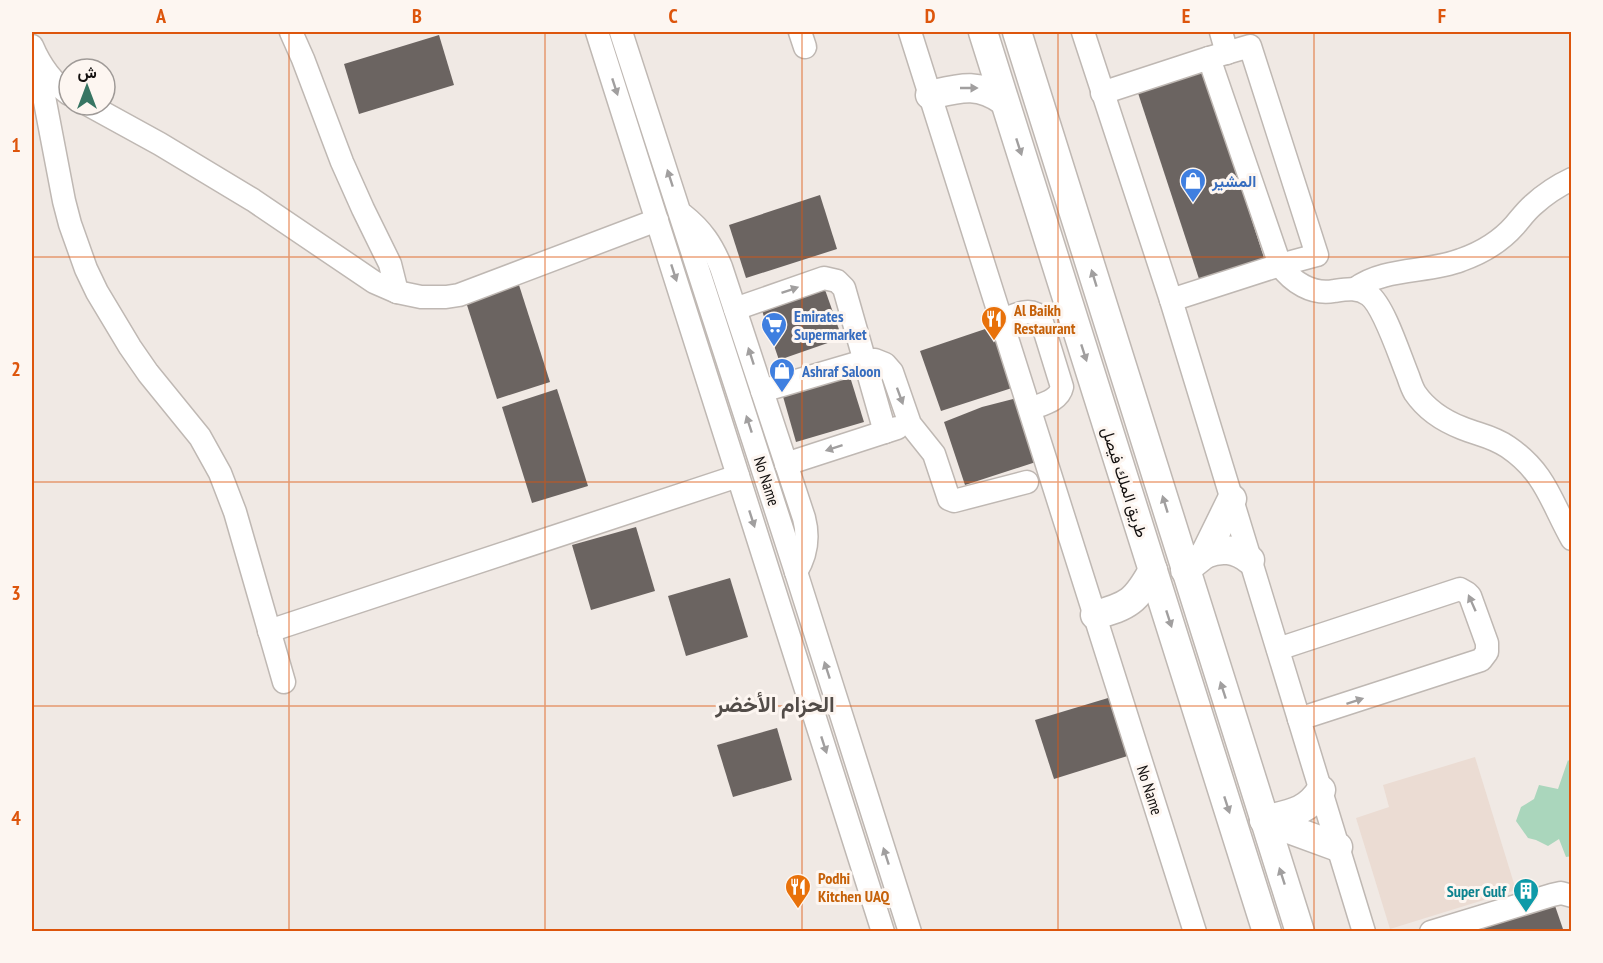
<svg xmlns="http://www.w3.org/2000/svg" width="1603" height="963" font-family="'PT Sans Narrow',Vazirmatn,sans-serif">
<rect width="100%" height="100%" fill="#f0e9e4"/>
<polygon fill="#ebdcd3" points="1475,757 1516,890 1390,929 1356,818 1389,807 1383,785"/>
<polygon fill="#aad6bc" points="1568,760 1572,764 1572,856 1566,857 1559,839 1548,846 1536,840 1528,838 1516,821 1521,807 1534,799 1539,785 1558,789"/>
<g fill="#6b6461">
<polygon points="439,35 454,85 359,114 344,64"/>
<polygon points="1203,69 1265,261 1200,282 1137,90"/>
<polygon points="820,195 837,249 746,278 729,225"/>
<polygon points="823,284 842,338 779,360 760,305"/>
<polygon points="519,285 550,382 497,399 466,302"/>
<polygon points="997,325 1018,386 941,411 920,351"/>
<polygon points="847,367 864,422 796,442 780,386"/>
<polygon points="557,389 588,486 532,503 502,407"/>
<polygon points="1021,397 1042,460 965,485 944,422 982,407"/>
<polygon points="636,527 655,591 591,610 572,545"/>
<polygon points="730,578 748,637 686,656 668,596"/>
<polygon points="1118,695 1137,753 1054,779 1035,720"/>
<polygon points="777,728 792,780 733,797 717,745"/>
<polygon points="1552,897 1564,932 1440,932"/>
</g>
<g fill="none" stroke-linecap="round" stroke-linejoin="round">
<defs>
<g id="minor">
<polyline points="291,32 303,59 342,162 363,209 390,264 397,292"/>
<polyline points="597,32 883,932"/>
<polyline points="621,32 796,572 910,932"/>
<polyline points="800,32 805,47"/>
<polyline points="910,32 1195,932"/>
<polyline points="1083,32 1171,300 1364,932"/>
<polyline points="1221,32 1227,53"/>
<path d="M 32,46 C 40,65 52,82 69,94"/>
<path d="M 1209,58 L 1280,265 C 1292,282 1312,295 1334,291 C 1347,289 1358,287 1369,295 C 1384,306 1400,357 1408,376 C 1410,382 1412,388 1415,393 C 1426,409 1444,421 1462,428 C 1479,435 1492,436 1508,447 C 1546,473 1551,502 1572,539"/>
<polyline points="45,71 42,78 42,86 64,201 70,224 86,269 97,292 130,347 148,373 200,437 220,473 235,512 284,682"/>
<polyline points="1102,93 1209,58 1250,46 1317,255 1280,265 1171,300"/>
<polyline points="89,105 160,144 253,200 374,282 397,292 421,297 446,297 459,295 657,220"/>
<path d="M 683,215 C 702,230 712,245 721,267 L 804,518 C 809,537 807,554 796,572"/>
<path d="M 1355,289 C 1384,267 1428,273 1461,260 C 1481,253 1501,241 1515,225 C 1521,218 1526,211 1533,205 C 1545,194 1557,186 1572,179"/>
<polyline points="735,309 824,278 837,281 844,288 885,432"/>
<path d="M 1002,320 C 1014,316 1031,305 1041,319 L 1062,387 C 1059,401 1042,404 1030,409"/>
<polyline points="762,391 864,361 875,360 885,364 892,372 910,424 934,454 949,499 954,501 1027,482"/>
<polyline points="786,464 897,428"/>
<polyline points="269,631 738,476"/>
<polyline points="1278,649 1460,589 1467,593 1470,596 1487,643 1487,652 1481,660 1299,719"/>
<polyline points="1431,932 1552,895 1561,893 1572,896"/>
</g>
<g id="major">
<polyline points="983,32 1267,932"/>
<polyline points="1017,32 1300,932"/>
<path d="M 930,95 C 960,88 978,82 1004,101"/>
<path d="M 1205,554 C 1222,547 1236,549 1250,560"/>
<polyline points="1185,570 1205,554 1232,499"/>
<path d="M 1095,615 C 1129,606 1136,601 1153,570"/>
<polyline points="1264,820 1338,847"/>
<path d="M 1264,820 C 1288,814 1307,813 1321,790"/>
</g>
</defs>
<use href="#minor" stroke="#bfb8b3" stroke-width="25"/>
<use href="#major" stroke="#bfb8b3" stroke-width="31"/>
<use href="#minor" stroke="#fff" stroke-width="22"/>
<use href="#major" stroke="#fff" stroke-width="28"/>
</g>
<defs><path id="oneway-solid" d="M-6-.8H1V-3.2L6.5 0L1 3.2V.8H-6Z" transform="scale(1.5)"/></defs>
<g fill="#a19f9f">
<use href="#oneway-solid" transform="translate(615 87) rotate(72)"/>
<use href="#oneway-solid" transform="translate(969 88)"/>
<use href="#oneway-solid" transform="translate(1019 147) rotate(72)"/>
<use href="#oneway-solid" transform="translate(670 178) rotate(-108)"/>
<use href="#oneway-solid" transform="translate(674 273) rotate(72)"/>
<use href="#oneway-solid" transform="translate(1094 278) rotate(-107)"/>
<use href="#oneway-solid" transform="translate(790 290) rotate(-19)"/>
<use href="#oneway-solid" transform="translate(1084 353) rotate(72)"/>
<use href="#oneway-solid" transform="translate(751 356) rotate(-108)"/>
<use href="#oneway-solid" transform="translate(900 396) rotate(70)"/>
<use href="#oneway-solid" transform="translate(749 424) rotate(-108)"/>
<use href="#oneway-solid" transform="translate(834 448) rotate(162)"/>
<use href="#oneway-solid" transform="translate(1165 504) rotate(-107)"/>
<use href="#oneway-solid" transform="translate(752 519) rotate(72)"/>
<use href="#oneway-solid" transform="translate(1472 603) rotate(-114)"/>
<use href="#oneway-solid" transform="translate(1169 619) rotate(72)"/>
<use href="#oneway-solid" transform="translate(827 670) rotate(-108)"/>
<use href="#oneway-solid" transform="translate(1223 690) rotate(-108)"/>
<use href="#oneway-solid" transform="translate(1355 701) rotate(-18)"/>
<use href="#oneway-solid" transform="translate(824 745) rotate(72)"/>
<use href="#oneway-solid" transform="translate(1227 805) rotate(72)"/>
<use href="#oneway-solid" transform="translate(886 856) rotate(-108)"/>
<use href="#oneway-solid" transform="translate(1282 876) rotate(-108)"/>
</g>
<path fill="none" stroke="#dd550c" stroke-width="1.5" stroke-opacity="0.55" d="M 289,32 L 289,932M 545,32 L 545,932M 802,32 L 802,932M 1058,32 L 1058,932M 1314,32 L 1314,932M 32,257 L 1572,257M 32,482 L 1572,482M 32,706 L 1572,706"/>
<defs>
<symbol id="shop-pin" viewBox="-11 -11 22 30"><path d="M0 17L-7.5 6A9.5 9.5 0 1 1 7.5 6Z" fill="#3f7fe0" stroke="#fdf6f1"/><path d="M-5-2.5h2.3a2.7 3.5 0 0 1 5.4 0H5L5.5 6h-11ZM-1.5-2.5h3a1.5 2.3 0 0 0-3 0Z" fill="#fff"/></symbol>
<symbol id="restaurant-pin" viewBox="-11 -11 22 30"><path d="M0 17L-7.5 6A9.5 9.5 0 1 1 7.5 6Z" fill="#e8710a" stroke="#fdf6f1"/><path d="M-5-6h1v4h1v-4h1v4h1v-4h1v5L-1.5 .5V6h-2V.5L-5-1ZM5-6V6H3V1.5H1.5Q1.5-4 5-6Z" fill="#fff"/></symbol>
<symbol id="supermarket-pin" viewBox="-11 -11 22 30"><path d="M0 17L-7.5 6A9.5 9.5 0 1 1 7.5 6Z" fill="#3f7fe0" stroke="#fdf6f1"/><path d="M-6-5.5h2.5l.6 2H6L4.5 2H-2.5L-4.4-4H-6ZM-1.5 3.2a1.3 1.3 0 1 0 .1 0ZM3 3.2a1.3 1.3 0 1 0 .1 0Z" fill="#fff"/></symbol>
<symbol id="building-pin" viewBox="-11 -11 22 30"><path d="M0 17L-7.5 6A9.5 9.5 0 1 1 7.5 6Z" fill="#0f9aa8" stroke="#fdf6f1"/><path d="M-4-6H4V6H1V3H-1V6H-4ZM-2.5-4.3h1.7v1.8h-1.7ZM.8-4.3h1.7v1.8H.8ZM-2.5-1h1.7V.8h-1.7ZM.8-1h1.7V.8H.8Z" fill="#fff"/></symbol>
</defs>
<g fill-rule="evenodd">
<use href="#shop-pin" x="1178" y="166" width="30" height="40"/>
<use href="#restaurant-pin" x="979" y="304" width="30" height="40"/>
<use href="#supermarket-pin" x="759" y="310" width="30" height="40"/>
<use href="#shop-pin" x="767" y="356" width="30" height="40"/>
<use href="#restaurant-pin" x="783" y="872" width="30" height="40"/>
<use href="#building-pin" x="1511" y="876" width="30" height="40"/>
</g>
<g text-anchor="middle" stroke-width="6" stroke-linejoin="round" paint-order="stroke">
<g font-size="16" font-weight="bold" fill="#366cbe" stroke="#fdf6f1" text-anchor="start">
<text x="1212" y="187">المشير</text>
<text x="794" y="322">Emirates<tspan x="794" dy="18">Supermarket</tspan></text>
<text x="802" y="377">Ashraf Saloon</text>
</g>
<g font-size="16" font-weight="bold" fill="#c56008" stroke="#fdf6f1" text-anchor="start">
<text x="1014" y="316">Al Baikh<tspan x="1014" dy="18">Restaurant</tspan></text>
<text x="818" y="884">Podhi<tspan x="818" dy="18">Kitchen UAQ</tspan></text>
</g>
<g font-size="16" fill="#13100f" stroke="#fdf6f1">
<text transform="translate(767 481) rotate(72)" y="6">No Name</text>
<text transform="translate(1125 482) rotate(72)" y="6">طريق الملك فيصل</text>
<text transform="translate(1150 790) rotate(72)" y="6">No Name</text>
</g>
<g font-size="16" font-weight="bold" fill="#0d838f" stroke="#fdf6f1" text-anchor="end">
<text x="1506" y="897">Super Gulf</text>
</g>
<g font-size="22" font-weight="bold" fill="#524c48" stroke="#fdf6f1">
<text x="775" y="712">الحزام الأخضر</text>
</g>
</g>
<rect width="1603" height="963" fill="none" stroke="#fdf6f1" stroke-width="66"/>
<g transform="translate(87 87)"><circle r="28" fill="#fdf6f1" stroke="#9f9a97" stroke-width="1.5"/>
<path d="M0-4.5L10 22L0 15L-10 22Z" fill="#377563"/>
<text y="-9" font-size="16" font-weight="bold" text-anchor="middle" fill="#13100f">ش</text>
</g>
<rect x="33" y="33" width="1537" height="897" fill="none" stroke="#dd550c" stroke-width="2"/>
<g font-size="20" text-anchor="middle" font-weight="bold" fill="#dd550c">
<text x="161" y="23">A</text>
<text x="417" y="23">B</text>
<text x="673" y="23">C</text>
<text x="930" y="23">D</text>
<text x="1186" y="23">E</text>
<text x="1442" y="23">F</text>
<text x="16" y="152">1</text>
<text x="16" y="376">2</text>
<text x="16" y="600">3</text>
<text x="16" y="825">4</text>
</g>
</svg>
